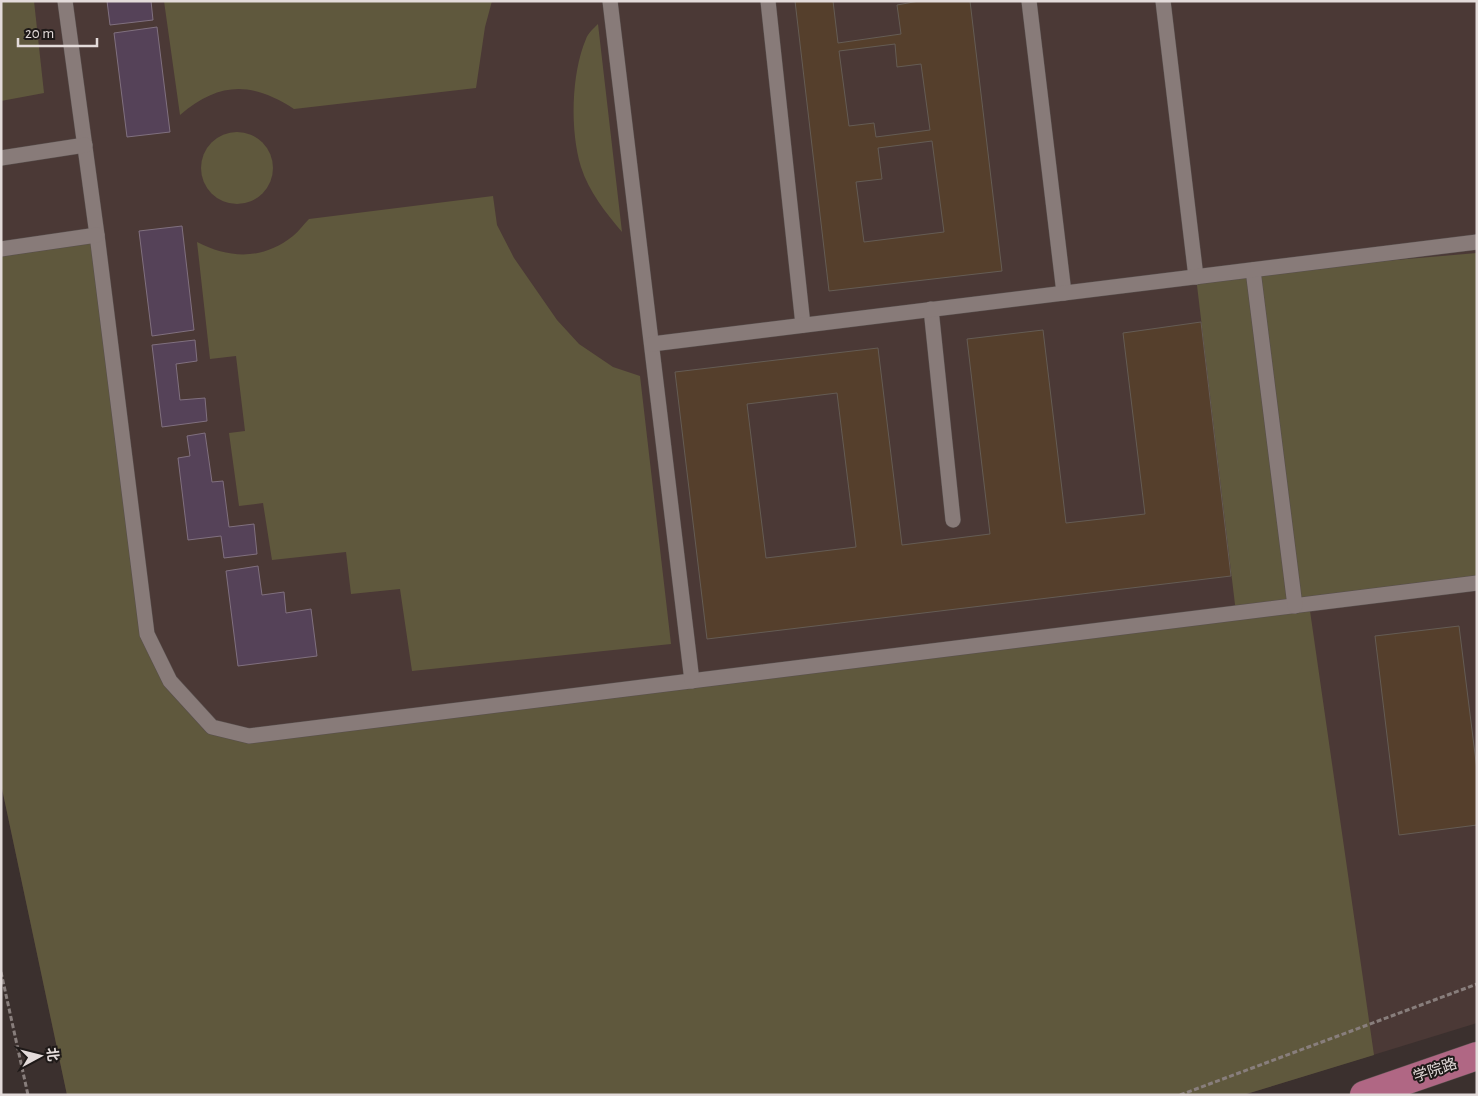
<svg xmlns="http://www.w3.org/2000/svg" width="1478" height="1096" font-family="'Alegreya Sans','Noto Sans SC',sans-serif">
<rect width="100%" height="100%" fill="#3b302e"/>
<polygon fill="#4b3936" points="1,1 1477,1 1477,1023 1243,1095 67,1095 1,784"/>
<g fill="#5f583d">
<polygon points="1,1 34,1 44,93 1,101"/>
<path d="M 164,1 L 492,1 L 485,27 L 476,88 L 294,109 C 251,81 219,82 180,115 Z"/>
<path d="M 598,24 L 622,232 C 606,213 589,192 581,167 C 570,131 571,74 586,39 C 588,33 594,28 598,24 Z"/>
<circle cx="237" cy="168" r="36"/>
<path d="M 493,196 L 497,225 L 514,258 L 557,320 L 579,344 L 613,367 L 640,376 L 671,644 L 412,671 L 400,589 L 351,594 L 346,552 L 272,560 L 263,503 L 239,506 L 229,433 L 245,431 L 236,356 L 210,359 L 197,242 C 230,259 263,260 293,236 C 299,231 304,224 309,219 Z"/>
<polygon points="97,235 147,634 170,681 212,727 249,736 1236,613 1196,277 1477,253 1477,583 1309,604 1374,1055 1243,1095 67,1095 1,784 1,249"/>
</g>
<g fill="#554258" stroke="#80707f">
<polygon points="107,1 151,1 153,20 110,25"/>
<polygon points="157,27 170,132 127,137 114,33"/>
<polygon points="182,226 194,330 152,336 139,231"/>
<polygon points="195,340 197,361 176,364 180,400 205,398 207,421 162,427 152,345"/>
<polygon points="205,433 212,482 223,481 229,527 254,524 257,554 224,558 221,536 188,540 178,458 190,456 187,436"/>
<polygon points="258,566 262,595 284,592 286,613 311,609 317,656 238,666 226,571"/>
</g>
<g fill="#553f2c" stroke="#655c54" fill-rule="evenodd">
<path d="M 795,1 L 833,1 L 838,43 L 901,34 L 897,5 L 919,1 L 970,1 L 1002,271 L 829,291 ZM 895,44 L 897,67 L 921,64 L 930,130 L 876,137 L 874,123 L 849,126 L 839,51 ZM 932,141 L 944,232 L 864,242 L 856,182 L 882,179 L 878,148 Z"/>
<path d="M 1201,322 L 1231,576 L 707,639 L 675,372 L 878,348 L 902,545 L 990,534 L 967,339 L 1043,330 L 1066,523 L 1145,514 L 1123,333 ZM 837,393 L 856,547 L 766,558 L 747,404 Z"/>
<polygon points="1459,626 1477,770 1477,825 1399,835 1375,636"/>
</g>
<g fill="none" stroke-linecap="round" stroke-linejoin="round">
<defs>
<g id="service">
<polyline points="65,1 97,235 147,634 170,681 212,727 249,736 1477,583"/>
<polyline points="610,1 692,681"/>
<polyline points="768,1 803,325"/>
<polyline points="1029,1 1064,293"/>
<polyline points="1163,1 1196,277"/>
<polyline points="1,158 85,145"/>
<polyline points="1,249 97,235"/>
<polyline points="1253,270 1295,606"/>
<polyline points="931,309 953,520"/>
<polyline points="652,344 1477,242"/>
</g>
<polyline id="primary" points="1364,1095 1477,1056"/>
</defs>
<use href="#service" stroke="#584f4d" stroke-width="16"/>
<use href="#primary" stroke="#584f4d" stroke-width="29"/>
<g stroke="#887e7c" stroke-width="3" stroke-dasharray="5 2.5" stroke-linecap="butt">
<polyline points="1,972 28,1095"/>
<polyline points="1180,1095 1477,984"/>
</g>
<use href="#service" stroke="#887b79" stroke-width="15"/>
<use href="#primary" stroke="#b06784" stroke-width="28"/>
</g>
<g text-anchor="middle" stroke-width="4" stroke-linejoin="round" paint-order="stroke">
<g font-size="15" fill="#e3dbda" stroke="#1e1918">
<text transform="translate(1435 1070) rotate(-19)" y="5">学院路</text>
</g>
</g>
<rect width="1478" height="1096" fill="none" stroke="#e3dbda" stroke-width="5"/>
<g transform="translate(40 1056) rotate(83)" stroke="#1e1918" stroke-width="4" paint-order="stroke">
<path d="M0-4L9 19L0 12L-9 19Z" fill="#e3dbda"/>
<text y="-8" font-size="14" font-weight="bold" text-anchor="middle" fill="#e3dbda">北</text>
</g>
<path d="M18 38v8h79v-8" fill="none" stroke="#e3dbda" stroke-width="2.5"/>
<text x="25" y="38" font-size="15" fill="#e3dbda" stroke="#1e1918" stroke-width="4" paint-order="stroke">20 m</text>
</svg>
